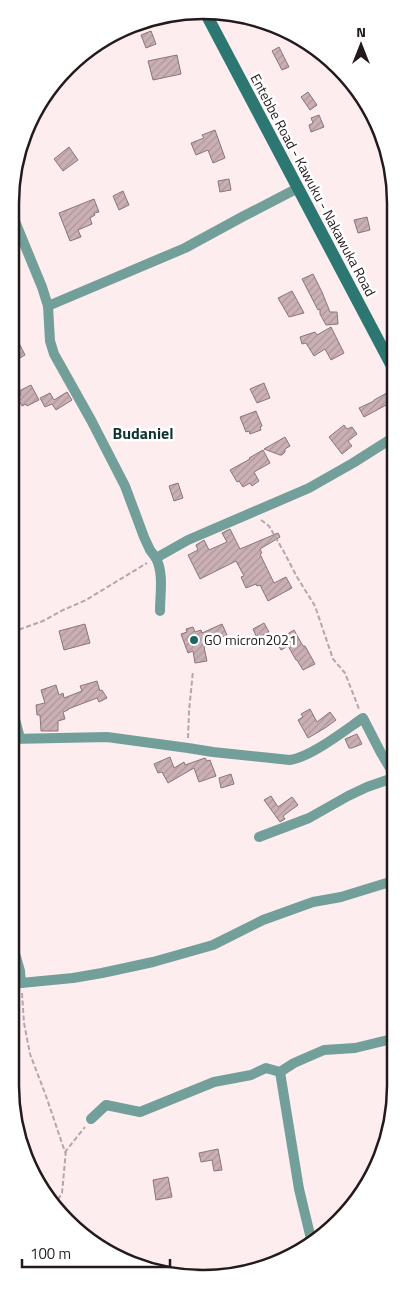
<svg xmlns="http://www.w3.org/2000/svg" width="406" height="1289" font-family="'Titillium Web',sans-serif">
<defs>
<pattern id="building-hatch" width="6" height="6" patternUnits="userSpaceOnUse" patternTransform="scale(1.25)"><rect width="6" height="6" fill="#cab0b5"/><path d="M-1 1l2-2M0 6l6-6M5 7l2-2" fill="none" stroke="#ad979b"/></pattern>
</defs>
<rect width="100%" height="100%" fill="#fdedef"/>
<g fill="url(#building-hatch)" stroke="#8c7478">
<polygon points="151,31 156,44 146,48 141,35"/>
<polygon points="279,47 289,67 282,70 272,51"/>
<polygon points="177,55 181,74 153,80 148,61"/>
<polygon points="308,92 317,105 310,110 301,97"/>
<polygon points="319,115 324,127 311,132 309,125 313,123 311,118"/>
<polygon points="215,130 225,158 213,163 208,150 196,155 191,143 204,138 202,135"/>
<polygon points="69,147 78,160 63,171 54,159"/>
<polygon points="229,179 231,190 220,192 218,181"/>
<polygon points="123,191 129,205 119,210 113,196"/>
<polygon points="94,199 99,212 94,213 95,215 90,218 92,224 78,230 81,237 70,241 59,213"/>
<polygon points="367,217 370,230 358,233 354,220"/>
<polygon points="313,274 322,292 330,312 337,312 338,324 326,325 320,314 320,309 318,310 302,279"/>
<polygon points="292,291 304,313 289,317 278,298"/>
<polygon points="331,327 344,353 331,360 325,349 314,356 306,343 302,344 300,337 315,332 317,335"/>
<polygon points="13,331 25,355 18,359 13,349"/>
<polygon points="264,383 270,398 257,403 250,389"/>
<polygon points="31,385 39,400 27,406 26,404 22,406 17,397 21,395 19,391"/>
<polygon points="394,389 394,415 388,404 364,417 359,408 374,401 374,400"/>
<polygon points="67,392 72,400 56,410 52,404 45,407 40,398 50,393 54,400"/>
<polygon points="256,411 262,426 260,427 261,430 250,434 249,431 246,432 240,417"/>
<polygon points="344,425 347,429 352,427 357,434 348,441 352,446 342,454 329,437"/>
<polygon points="285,437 290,446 285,449 285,452 282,455 280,455 264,449"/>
<polygon points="263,450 270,463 254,472 259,481 252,486 250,483 243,487 239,481 237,482 230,470 250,459 249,458"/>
<polygon points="178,483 183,498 174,501 169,486"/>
<polygon points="230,529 240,549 278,533 280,537 260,549 262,553 260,554 274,583 286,577 292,588 268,601 260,585 257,586 256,584 246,588 241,577 244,576 236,561 200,579 188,555 198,550 196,545 204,540 209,550 227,542 222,533"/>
<polygon points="264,623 269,632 257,638 253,629"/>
<polygon points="85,624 90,643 64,650 59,631"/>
<polygon points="222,624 227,635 206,643 207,646 204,647 207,661 195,663 193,651 188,653 181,634 187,632 186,629 193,627 195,632 201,630 202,633"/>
<polygon points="294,630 303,646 305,646 315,664 303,670 297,660 296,660 288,646 281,650 276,641"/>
<polygon points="97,681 100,691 102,690 107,698 99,702 97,698 68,709 68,710 63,712 65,719 58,721 58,731 41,731 40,715 37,715 36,705 45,703 41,690 56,685 59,695 63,693 64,698 82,691 80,686"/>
<polygon points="310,709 317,722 330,712 336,720 325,728 308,738 298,720 303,717 301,714"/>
<polygon points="357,734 362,744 352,748 349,748 345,739"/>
<polygon points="170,757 174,768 184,762 185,765 205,758 207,761 210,760 216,776 199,782 194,768 168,783 162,772 158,773 154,764"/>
<polygon points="231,774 234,784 221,788 219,778"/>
<polygon points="271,796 278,807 292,797 298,805 283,816 285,819 280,822 264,800"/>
<polygon points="218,1149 222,1170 214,1171 212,1160 201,1162 199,1153"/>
<polygon points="168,1177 172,1197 156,1200 153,1180"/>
</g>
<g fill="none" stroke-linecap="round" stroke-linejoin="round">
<g stroke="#b4a7a9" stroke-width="2" stroke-dasharray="5 2.5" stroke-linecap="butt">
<polyline points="261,520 269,526 284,552 297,577 315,606 333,659 345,673 359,709"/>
<polyline points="12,632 43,621 63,610 86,600 147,563"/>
<polyline points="188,738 189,711 193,671"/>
<polyline points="22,993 24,1023 30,1054 46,1096 65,1152 85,1127"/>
<polyline points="54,1206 62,1193 66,1150"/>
</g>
<g stroke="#739f9a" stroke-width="10">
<polyline points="14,219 42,287 48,306 50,341 54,354 91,420 125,486 144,537 150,550 156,558"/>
<polyline points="48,306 185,248 242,217 298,188"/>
<path d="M 160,611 C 160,594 164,574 156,558 L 188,540 L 309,488 L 353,463 L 394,437"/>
<polyline points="12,708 20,738"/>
<path d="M 11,739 L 107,737 L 188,748 L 213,752 L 290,760 C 311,757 344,731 363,718 L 381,753 L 393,773"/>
<polyline points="259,837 309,818 348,796 367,787 393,778"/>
<polyline points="21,983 73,978 102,973 153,962 213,945 263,920 313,902 341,897 393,881"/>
<polyline points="10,985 21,983 20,971 11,940"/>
<polyline points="280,1072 299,1189 312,1243"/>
<polyline points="91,1119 106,1105 140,1112 214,1082 251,1075 266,1068 280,1072 294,1063 324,1050 355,1048 392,1039"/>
</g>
<polyline stroke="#2c7771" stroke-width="12" points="206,14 394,370"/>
</g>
<circle fill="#1b6761" stroke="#fff" stroke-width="2" cx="194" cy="640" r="5"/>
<g text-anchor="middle" stroke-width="5" stroke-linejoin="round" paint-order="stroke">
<g font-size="14" fill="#231a1c" stroke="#fff">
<text transform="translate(313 185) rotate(62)" y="5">Entebbe Road - Kawuku - Nakawuka Road</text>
</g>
<g font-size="14" fill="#231a1c" stroke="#fff" text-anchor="start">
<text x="204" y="645">GO micron2021</text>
</g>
<g font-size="16" font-weight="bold" fill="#113431" stroke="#fff">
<text x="143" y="439">Budaniel</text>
</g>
</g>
<path d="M0 0H406V1289H0ZM203 19H203A184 184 0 0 1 387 203V1086A184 184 0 0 1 203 1270H203A184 184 0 0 1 19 1086V203A184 184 0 0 1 203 19Z" fill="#fff" fill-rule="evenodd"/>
<path fill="none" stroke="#231a1c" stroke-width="2.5" d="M203 19H203A184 184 0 0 1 387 203V1086A184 184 0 0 1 203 1270H203A184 184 0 0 1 19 1086V203A184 184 0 0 1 203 19Z"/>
<g transform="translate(361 45)" stroke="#ffffff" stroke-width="4" paint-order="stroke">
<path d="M0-4L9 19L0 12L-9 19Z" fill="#231a1c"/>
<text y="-8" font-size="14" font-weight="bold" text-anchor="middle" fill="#231a1c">N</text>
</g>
<path d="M22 1259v8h148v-8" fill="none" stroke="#231a1c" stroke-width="2.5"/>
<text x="30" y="1259" font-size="15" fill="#231a1c" stroke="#ffffff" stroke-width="4" paint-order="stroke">100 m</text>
</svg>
